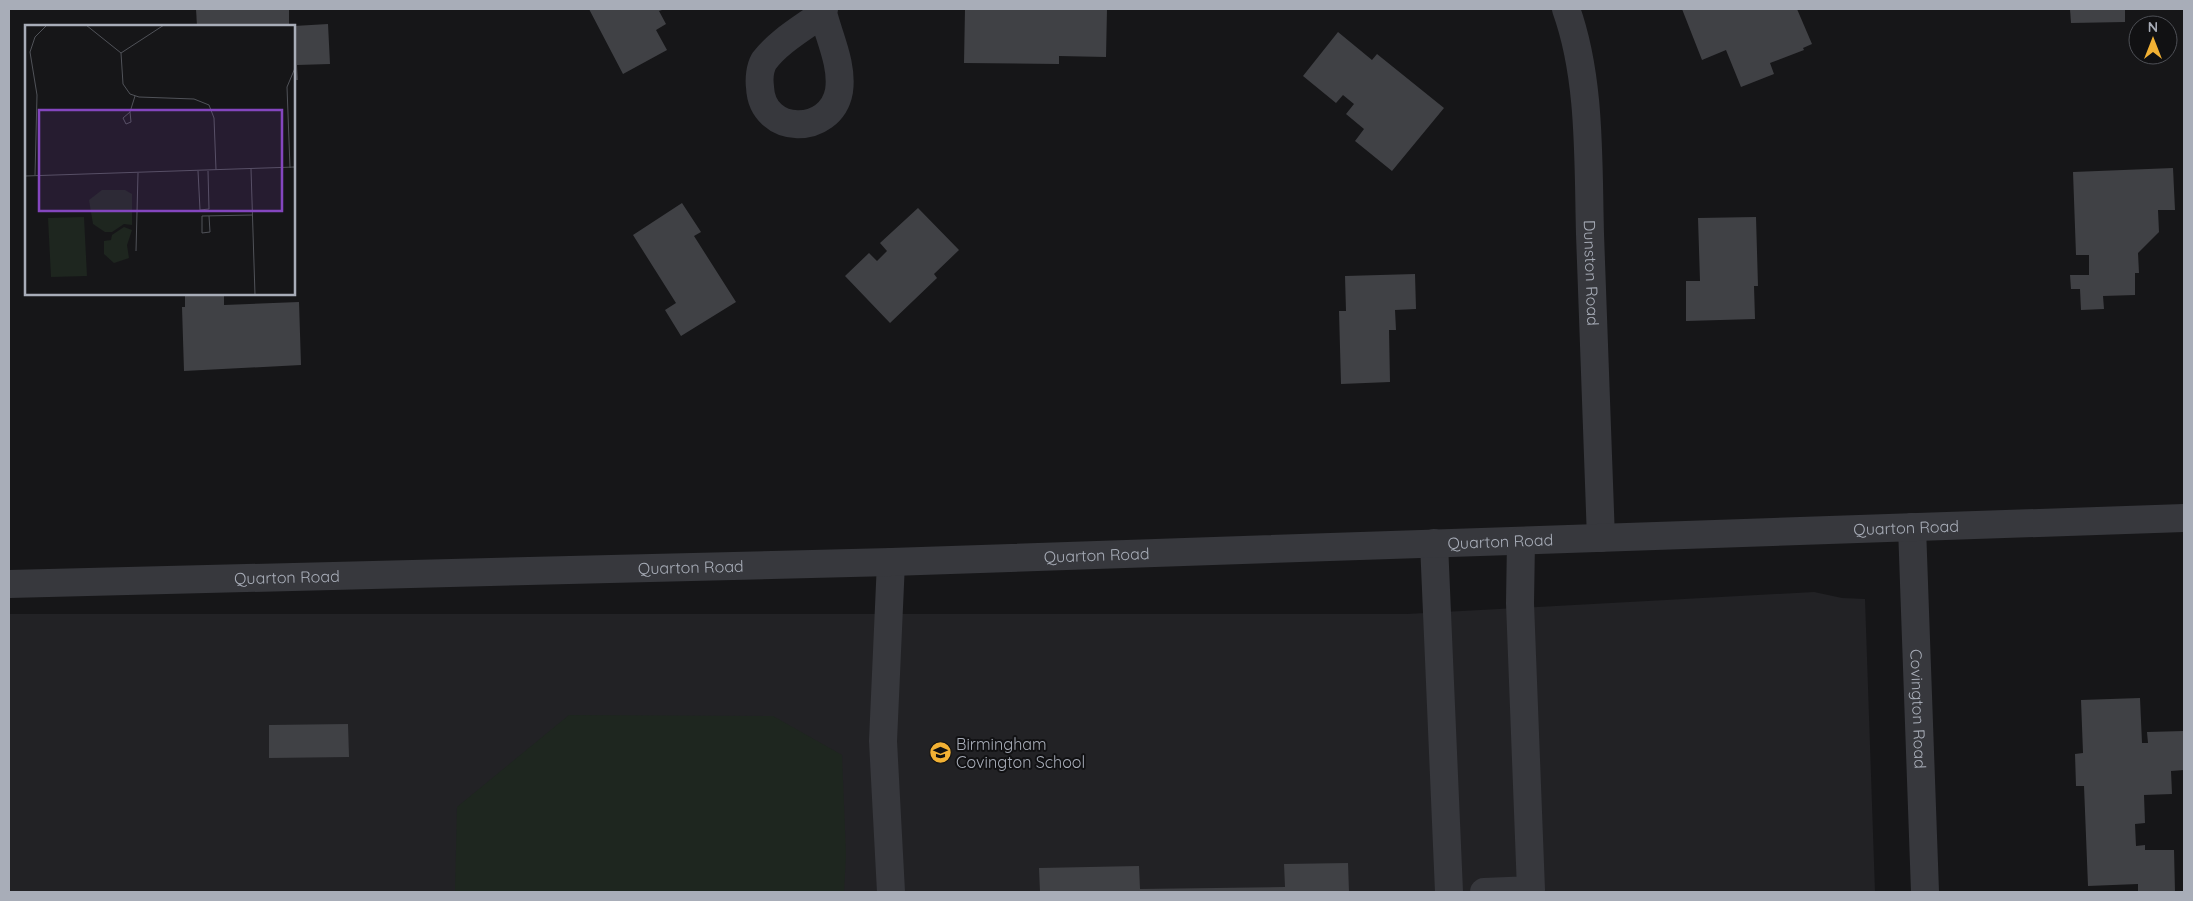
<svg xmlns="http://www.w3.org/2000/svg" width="2193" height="901" font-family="Quicksand,sans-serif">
<rect width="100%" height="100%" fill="#161618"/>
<polygon fill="#222225" points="1814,592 1842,598 1865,599 1875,892 9,892 9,614 1407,614"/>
<polygon fill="#1e261f" points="569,715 773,716 842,755 846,855 844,892 455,892 457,807"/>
<g fill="#404145">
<polygon points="196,9 289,9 289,26 197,26"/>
<polygon points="589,9 665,9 659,11 666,24 656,30 667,50 623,74"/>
<polygon points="965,9 1107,9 1106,57 1059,56 1059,64 964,63"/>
<polygon points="1682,9 1797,9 1812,44 1803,48 1804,50 1770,63 1774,74 1741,87 1726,50 1702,60"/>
<polygon points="2070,9 2125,9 2125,22 2071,23"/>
<polygon points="328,24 330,64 297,65 298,80 294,80 294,26"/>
<polygon points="1338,32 1372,60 1377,54 1444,108 1392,171 1355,141 1364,129 1346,114 1354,104 1343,95 1336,103 1303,76"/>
<polygon points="2173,168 2175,210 2158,210 2159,232 2138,253 2139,273 2135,273 2135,295 2103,296 2104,309 2081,310 2080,289 2071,289 2070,275 2089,275 2089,255 2076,255 2073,172"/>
<polygon points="682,203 701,232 694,236 736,302 681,336 665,310 676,303 633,235"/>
<polygon points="918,208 959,250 934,274 937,278 890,323 845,276 869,253 877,261 887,251 880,243"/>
<polygon points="1756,217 1758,286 1754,286 1755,319 1686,321 1686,281 1700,281 1698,218"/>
<polygon points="1415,274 1416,309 1395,310 1396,330 1389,330 1390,382 1341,384 1339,311 1346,311 1345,276"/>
<polygon points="185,294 224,294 224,305 299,302 301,365 184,371 182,307 185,307"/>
<polygon points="2140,698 2142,743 2148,743 2147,732 2184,731 2184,770 2171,771 2172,794 2144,795 2145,823 2135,824 2136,846 2145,845 2145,850 2174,850 2175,892 2138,892 2138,884 2088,886 2084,786 2076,786 2075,754 2083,753 2081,700"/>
<polygon points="348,724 349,757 269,758 269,725"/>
<polygon points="1348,863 1349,892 1040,892 1039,868 1139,866 1140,889 1285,887 1284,864"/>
</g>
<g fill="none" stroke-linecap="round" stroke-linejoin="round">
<g stroke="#37383d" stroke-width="28">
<path id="s1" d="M 1566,9 C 1591,78 1588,161 1590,234 C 1594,336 1597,437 1601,538"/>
<path d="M 823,13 C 803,28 779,41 764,61 C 760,68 759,79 760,87 C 762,136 831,136 839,91 C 843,65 829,37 823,13 L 824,9"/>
<path id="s2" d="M 1912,527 L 1925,892"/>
<polyline points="1434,543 1449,892"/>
<polyline points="891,562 883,741 891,892"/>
<path id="s3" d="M 9,584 L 891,562 L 2184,518"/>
<polyline points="1484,892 1531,890 1520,603 1521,541"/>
</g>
</g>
<defs>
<symbol id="school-disc" viewBox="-11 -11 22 22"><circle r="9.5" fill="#f2b134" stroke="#111113"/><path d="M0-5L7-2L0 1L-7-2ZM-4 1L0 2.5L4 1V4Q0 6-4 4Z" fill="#111"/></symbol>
</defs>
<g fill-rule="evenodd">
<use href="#school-disc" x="928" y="740" width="25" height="25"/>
</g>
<g text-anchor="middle" stroke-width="4" stroke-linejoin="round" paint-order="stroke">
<g font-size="16" fill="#a8adb8" stroke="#111113">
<text dy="6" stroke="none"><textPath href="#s1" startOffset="266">Dunston Road</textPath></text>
<text dy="6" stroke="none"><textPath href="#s3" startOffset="1898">Quarton Road</textPath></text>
<text dy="6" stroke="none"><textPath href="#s3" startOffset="1492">Quarton Road</textPath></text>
<text dy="6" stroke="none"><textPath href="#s3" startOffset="1088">Quarton Road</textPath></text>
<text dy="6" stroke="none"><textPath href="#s3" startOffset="682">Quarton Road</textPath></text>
<text dy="6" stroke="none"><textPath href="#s3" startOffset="278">Quarton Road</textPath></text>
<text dy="6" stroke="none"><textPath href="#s2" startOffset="182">Covington Road</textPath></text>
</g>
<g font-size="16" fill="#a8adb8" stroke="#111113" text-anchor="start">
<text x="956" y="750">Birmingham<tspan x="956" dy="18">Covington School</tspan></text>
</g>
</g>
<g transform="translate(25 25)">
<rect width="270" height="270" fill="#161618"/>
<path d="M 77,165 L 100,165 L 107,169 L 107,200 L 99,199 L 87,207 L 80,207 L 68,199 L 64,175 ZM 59,192 L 62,251 L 26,252 L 23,193 ZM 99,202 L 107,205 L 102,220 L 104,233 L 89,238 L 79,229 L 79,216 L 86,215 L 87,210 Z" fill="#1e261f"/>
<path fill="none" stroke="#505258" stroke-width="1" d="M 61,0 L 96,28M 139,0 L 96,28 L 98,59 L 105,69 L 114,72 L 169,74 L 184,80 L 189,93 L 191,145M 105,87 L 106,97 L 101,99 L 98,93 L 105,87 L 110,71M 265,143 L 262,62 L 270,43M 226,144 L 230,270M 173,146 L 175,185 L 184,184 L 183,146M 10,150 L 12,70 L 5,27 L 10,12 L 22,0M 0,151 L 270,142M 184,191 L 185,207 L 177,208 L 177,191 L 228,190M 111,226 L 113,148"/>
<path fill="#8446be" fill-opacity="0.15" stroke="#8446be" stroke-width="2.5" d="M 14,85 L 257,85 L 257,186 L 14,186 Z"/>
<rect width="270" height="270" fill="none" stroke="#a8adb8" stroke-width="2.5"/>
</g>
<rect width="2193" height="901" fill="none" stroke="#a8adb8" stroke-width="20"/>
<g transform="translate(2153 40)"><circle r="24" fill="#111113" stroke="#4d4f55"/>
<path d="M0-4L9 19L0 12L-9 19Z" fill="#f2b134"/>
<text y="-8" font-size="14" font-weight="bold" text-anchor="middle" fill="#a8adb8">N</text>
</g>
</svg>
